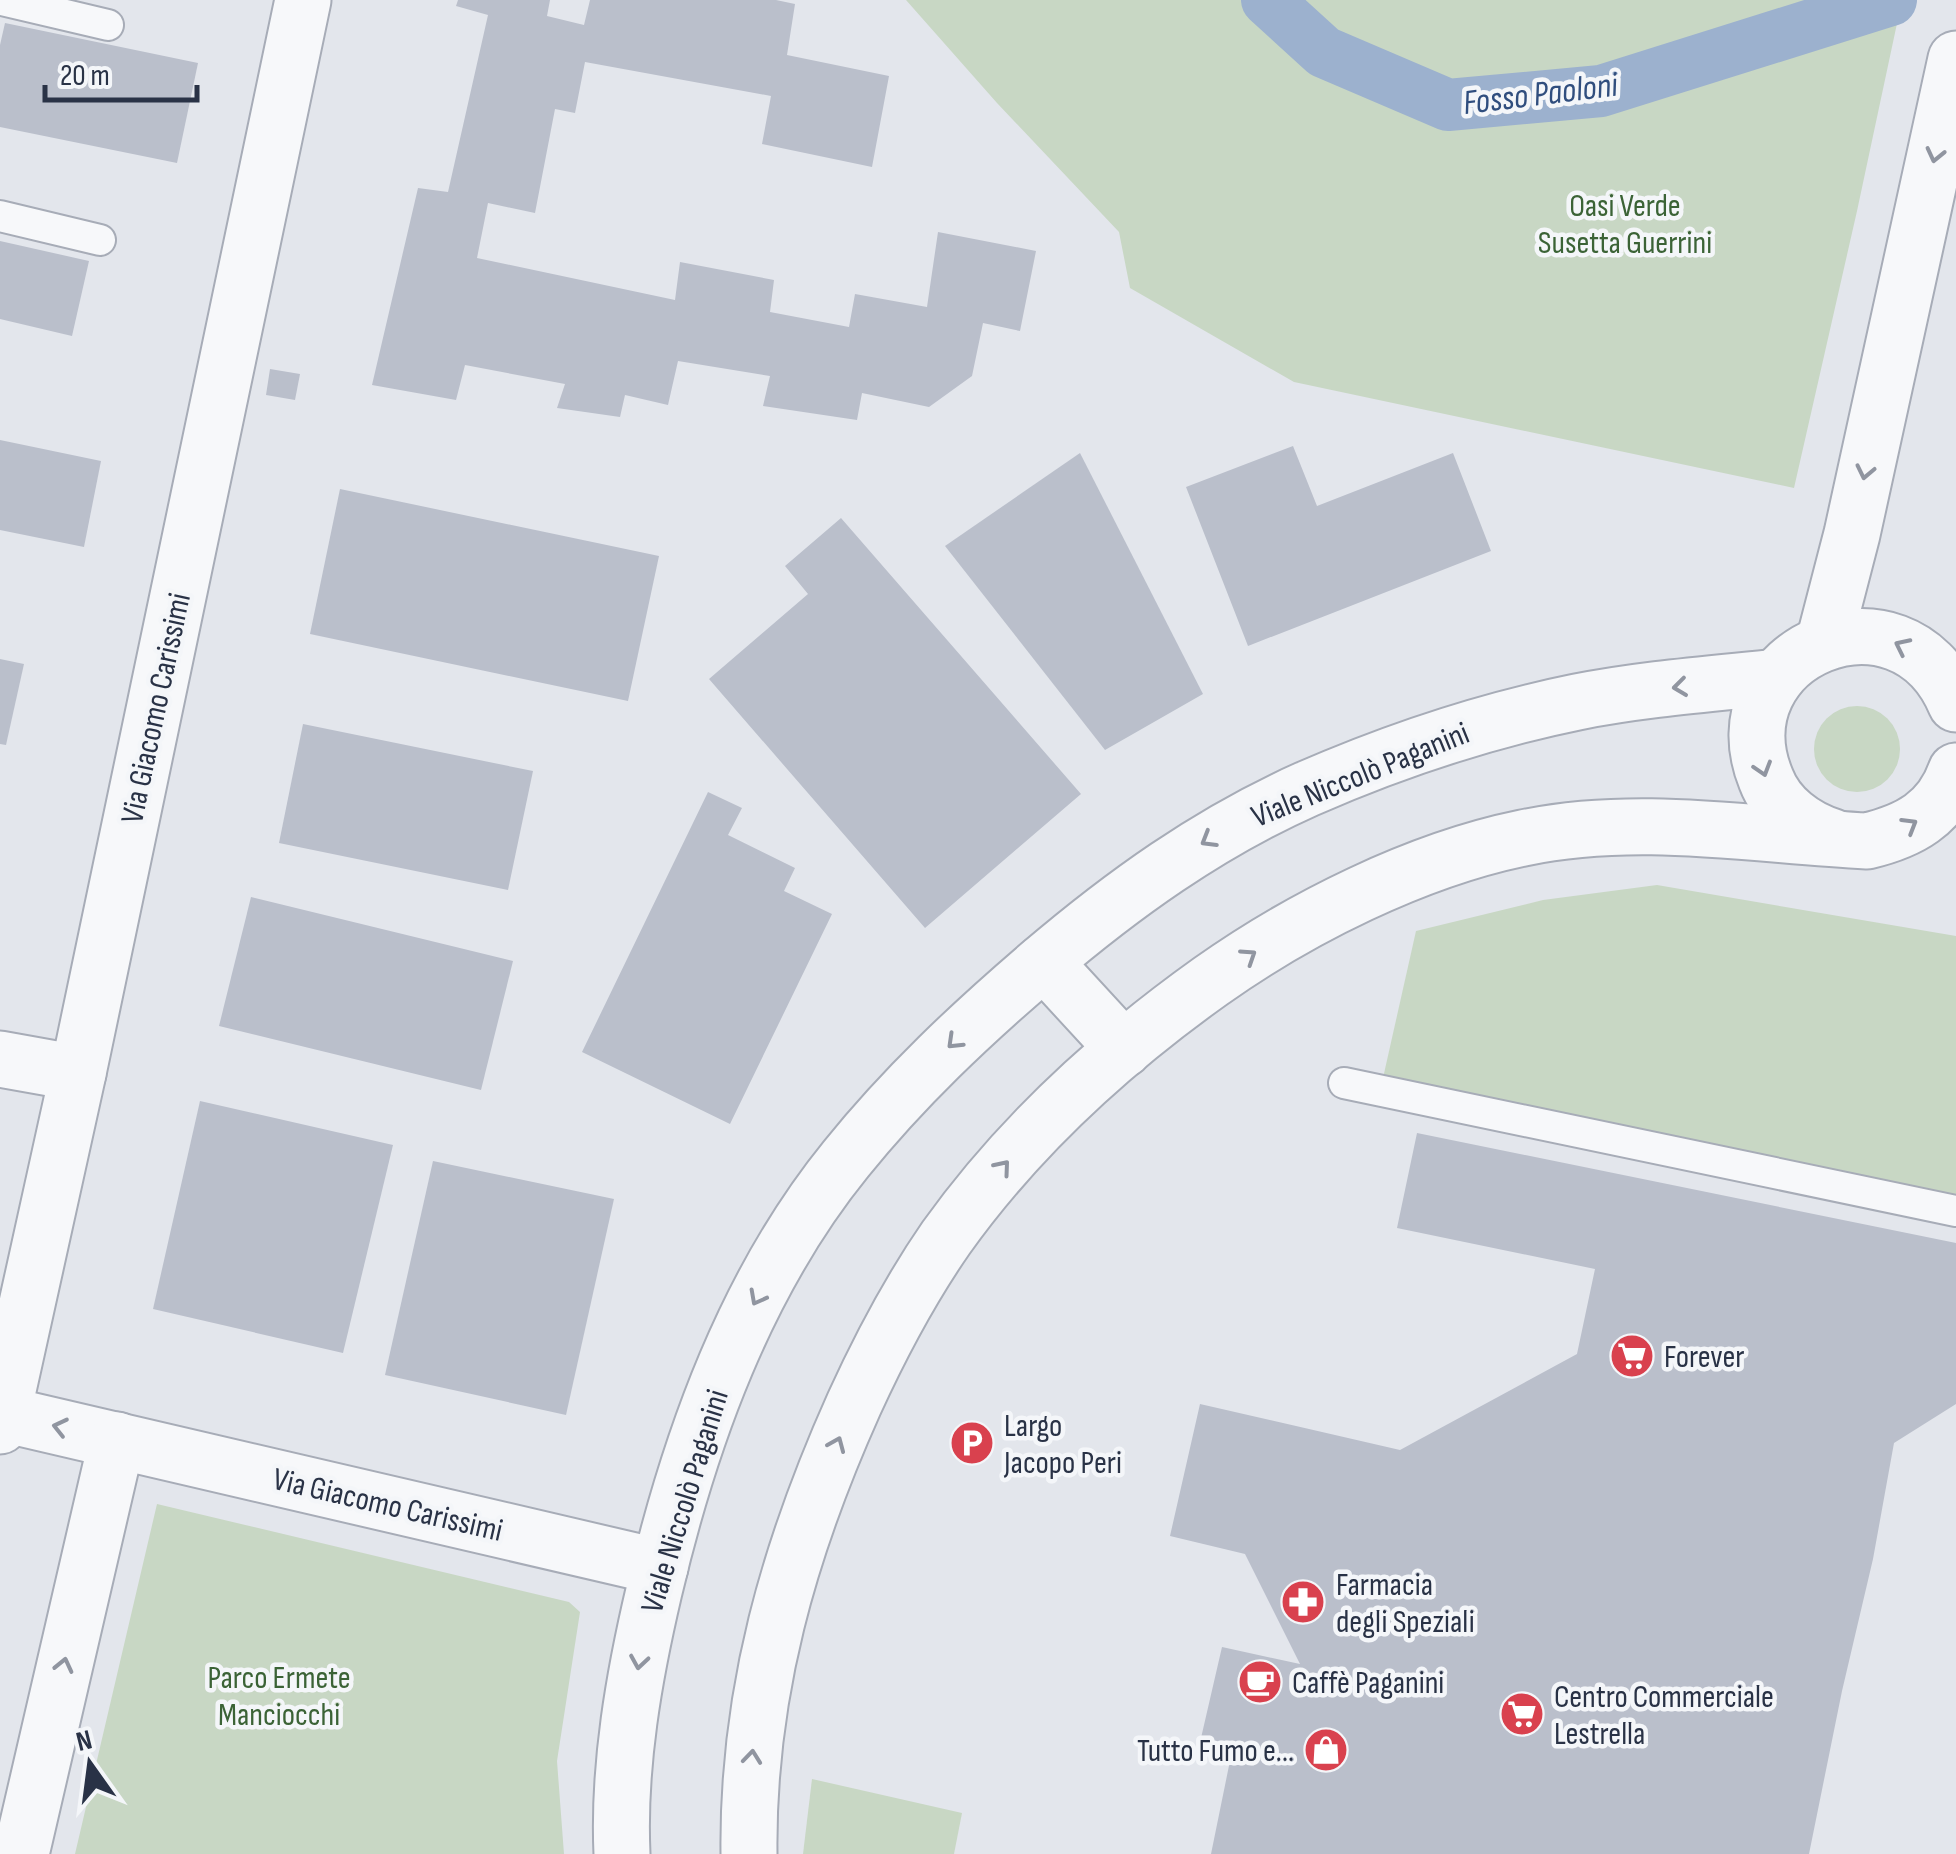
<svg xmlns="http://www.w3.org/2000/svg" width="1956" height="1854" font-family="'Sofia Sans Condensed',sans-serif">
<rect width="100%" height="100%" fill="#e3e6ec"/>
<g fill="#c8d7c4">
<polygon points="906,0 1902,0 1857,211 1794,488 1294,382 1130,288 1119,232 997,103"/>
<circle cx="1857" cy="749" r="43"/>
<polygon points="1657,885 1956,936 1956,1197 1383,1078 1416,931 1543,900"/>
<polygon points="157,1504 569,1602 580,1612 557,1761 564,1854 75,1854"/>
<polygon points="812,1779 962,1813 954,1854 803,1854"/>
</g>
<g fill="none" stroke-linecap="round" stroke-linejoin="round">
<polyline stroke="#9cb1ce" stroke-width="52" points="1267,0 1324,52 1448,105 1601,91 1891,0"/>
</g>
<g fill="#babfcb">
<polygon points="458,0 550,0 547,16 584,25 590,0 776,0 795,4 787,55 889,76 872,167 762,144 771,96 585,62 575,113 555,109 535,213 488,203 477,258 675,300 680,262 774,280 770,312 849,327 855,294 927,307 938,232 1036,251 1020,331 983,323 972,376 929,407 862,393 857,420 763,406 770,376 678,361 668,405 625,395 620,417 557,408 565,384 465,365 456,400 372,385 418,188 448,192 488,15 456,6"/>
<polygon points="5,23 198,63 177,163 0,127 0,45"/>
<polygon points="0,241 89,261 72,336 0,319"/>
<polygon points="270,369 300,374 295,400 266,395"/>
<polygon points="0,440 101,461 84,547 0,530"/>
<polygon points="1293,446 1317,506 1453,453 1491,551 1248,646 1186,487"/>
<polygon points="1080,453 1203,694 1105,750 945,546"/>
<polygon points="340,489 659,556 628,701 310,634"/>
<polygon points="841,518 1081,794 925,928 709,679 808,594 785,566"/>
<polygon points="0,659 24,664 6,745 0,744"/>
<polygon points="303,724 533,771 508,890 279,843"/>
<polygon points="708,792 742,808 728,835 795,868 784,891 832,914 730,1124 582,1052"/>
<polygon points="251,897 513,961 481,1090 219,1026"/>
<polygon points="200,1101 393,1145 343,1353 153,1309"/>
<polygon points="1417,1133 1956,1243 1956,1404 1894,1443 1873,1559 1842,1691 1809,1854 1211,1854 1233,1746 1201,1738 1222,1647 1300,1664 1245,1554 1170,1536 1200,1404 1400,1450 1577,1354 1595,1269 1397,1228"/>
<polygon points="433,1161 614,1199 566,1415 385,1375"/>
</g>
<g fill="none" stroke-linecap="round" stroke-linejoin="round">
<defs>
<g id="service">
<polyline points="2,0 108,25"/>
<polyline points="0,216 100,240"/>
<polyline points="1344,1083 1956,1211"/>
</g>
<g id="minor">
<polyline points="0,1059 78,1073"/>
<polyline points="3,1414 660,1567"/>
<polyline points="0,1426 78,1073 303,0"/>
<polyline points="21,1854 117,1440"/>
</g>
<g id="tertiary">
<polyline points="1824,642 1852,534 1956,59"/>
<path d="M 1833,837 C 1804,828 1777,808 1766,779 C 1714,652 1901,573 1956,704"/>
<polyline points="1044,962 1124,1049"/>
<path d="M 622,1854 C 618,1766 634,1676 654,1591 C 690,1438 746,1282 846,1159 C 904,1087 970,1025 1040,965 C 1122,895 1208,833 1307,789 C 1394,751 1484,721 1577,702 C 1643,689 1710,684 1777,677"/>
<path d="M 749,1854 C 747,1694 789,1549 854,1404 C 880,1347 910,1290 946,1238 C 1018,1137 1110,1053 1211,981 C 1300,918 1416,860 1523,838 C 1637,814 1752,835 1867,841 C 1909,831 1941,814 1956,771"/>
</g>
</defs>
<use href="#service" stroke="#a7acb7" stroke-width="34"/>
<use href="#minor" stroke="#a7acb7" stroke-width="59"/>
<use href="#tertiary" stroke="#a7acb7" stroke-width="59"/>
<use href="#service" stroke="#f7f8fa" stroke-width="30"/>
<use href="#minor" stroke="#f7f8fa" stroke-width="55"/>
<use href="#tertiary" stroke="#f7f8fa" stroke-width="55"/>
</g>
<defs><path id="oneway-chevron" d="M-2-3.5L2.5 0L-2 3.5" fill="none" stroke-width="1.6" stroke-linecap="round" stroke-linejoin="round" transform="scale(2.5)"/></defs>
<g stroke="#9095a0">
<use href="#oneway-chevron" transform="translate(1935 155) rotate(103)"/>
<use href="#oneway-chevron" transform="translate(1865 472) rotate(102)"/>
<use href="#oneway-chevron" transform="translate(1902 646) rotate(-154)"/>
<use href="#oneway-chevron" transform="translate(1680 687) rotate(173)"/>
<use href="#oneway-chevron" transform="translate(1763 769) rotate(73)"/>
<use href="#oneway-chevron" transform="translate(1910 825) rotate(-31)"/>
<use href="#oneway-chevron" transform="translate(1208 840) rotate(149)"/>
<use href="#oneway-chevron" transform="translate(1249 956) rotate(-33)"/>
<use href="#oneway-chevron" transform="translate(954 1042) rotate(136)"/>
<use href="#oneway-chevron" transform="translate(1003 1167) rotate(-50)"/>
<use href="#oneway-chevron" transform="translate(757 1298) rotate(118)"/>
<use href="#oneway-chevron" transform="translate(60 1427) rotate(-167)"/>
<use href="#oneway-chevron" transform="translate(837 1444) rotate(-67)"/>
<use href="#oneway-chevron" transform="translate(639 1662) rotate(99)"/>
<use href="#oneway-chevron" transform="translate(64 1665) rotate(-77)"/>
<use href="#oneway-chevron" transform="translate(752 1757) rotate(-84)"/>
</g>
<defs>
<symbol id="supermarket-disc" viewBox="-11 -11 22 22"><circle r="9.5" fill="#d9414e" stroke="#f4f6f9"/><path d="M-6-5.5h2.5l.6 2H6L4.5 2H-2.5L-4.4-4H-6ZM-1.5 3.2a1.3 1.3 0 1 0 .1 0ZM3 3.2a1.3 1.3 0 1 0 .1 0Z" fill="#fff"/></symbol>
<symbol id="parking-disc" viewBox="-11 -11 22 22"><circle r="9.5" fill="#d9414e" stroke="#f4f6f9"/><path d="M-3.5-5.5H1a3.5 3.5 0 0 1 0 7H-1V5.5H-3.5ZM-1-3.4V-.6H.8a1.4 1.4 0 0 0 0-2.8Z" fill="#fff"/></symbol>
<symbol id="pharmacy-disc" viewBox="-11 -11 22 22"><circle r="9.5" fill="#d9414e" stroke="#f4f6f9"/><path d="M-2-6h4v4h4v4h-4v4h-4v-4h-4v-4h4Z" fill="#fff"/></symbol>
<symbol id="cafe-disc" viewBox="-11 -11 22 22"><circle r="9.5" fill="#d9414e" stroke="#f4f6f9"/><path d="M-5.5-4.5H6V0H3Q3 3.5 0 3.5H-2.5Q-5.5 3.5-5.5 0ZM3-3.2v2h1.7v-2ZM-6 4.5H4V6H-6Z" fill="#fff"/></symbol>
<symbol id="shop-disc" viewBox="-11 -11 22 22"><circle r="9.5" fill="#d9414e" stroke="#f4f6f9"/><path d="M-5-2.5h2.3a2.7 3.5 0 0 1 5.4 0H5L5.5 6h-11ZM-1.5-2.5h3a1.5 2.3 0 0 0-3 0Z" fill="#fff"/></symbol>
</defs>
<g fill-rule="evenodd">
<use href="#supermarket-disc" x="1607" y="1331" width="50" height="50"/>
<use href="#parking-disc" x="947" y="1418" width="50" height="50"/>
<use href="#pharmacy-disc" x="1278" y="1577" width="50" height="50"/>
<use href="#cafe-disc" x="1235" y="1657" width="50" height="50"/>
<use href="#supermarket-disc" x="1497" y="1689" width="50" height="50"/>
<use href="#shop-disc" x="1301" y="1725" width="50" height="50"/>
</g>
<g text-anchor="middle" stroke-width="9" stroke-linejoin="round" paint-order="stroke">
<g font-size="32" fill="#3b6336" stroke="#f4f6f9">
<text x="1625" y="216">Oasi Verde<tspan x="1625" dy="37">Susetta Guerrini</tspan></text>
<text x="279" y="1688">Parco Ermete<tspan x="279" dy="37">Manciocchi</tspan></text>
</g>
<g font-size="32" fill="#293246" stroke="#f4f6f9">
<text transform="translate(155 708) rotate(-78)" y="11">Via Giacomo Carissimi</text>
<text transform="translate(1360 774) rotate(-22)" y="11">Viale Niccolò Paganini</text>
<text transform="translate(684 1501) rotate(-73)" y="11">Viale Niccolò Paganini</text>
<text transform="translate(388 1504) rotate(13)" y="11">Via Giacomo Carissimi</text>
</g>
<g font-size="32" fill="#293246" stroke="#f4f6f9" text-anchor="start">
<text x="1664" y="1367">Forever</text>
<text x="1004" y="1436">Largo<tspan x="1004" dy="37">Jacopo Peri</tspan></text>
<text x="1336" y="1595">Farmacia<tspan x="1336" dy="37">degli Speziali</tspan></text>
<text x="1292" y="1693">Caffè Paganini</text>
<text x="1554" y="1707">Centro Commerciale<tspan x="1554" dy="37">Lestrella</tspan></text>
<text x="1294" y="1761" text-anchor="end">Tutto Fumo e...</text>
</g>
<g font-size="35" font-style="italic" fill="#304e7e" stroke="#f4f6f9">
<text transform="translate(1540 93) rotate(-7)" y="12">Fosso Paoloni</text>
</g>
</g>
<g transform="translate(90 1764) rotate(346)" stroke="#f4f6f9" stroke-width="8" paint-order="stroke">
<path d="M0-8L18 38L0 25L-18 38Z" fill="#293246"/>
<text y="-15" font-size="28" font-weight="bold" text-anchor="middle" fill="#293246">N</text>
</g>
<path d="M45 85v15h152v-15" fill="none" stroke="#293246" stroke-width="5"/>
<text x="60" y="85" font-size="30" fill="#293246" stroke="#f4f6f9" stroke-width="8" paint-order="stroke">20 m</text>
</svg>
